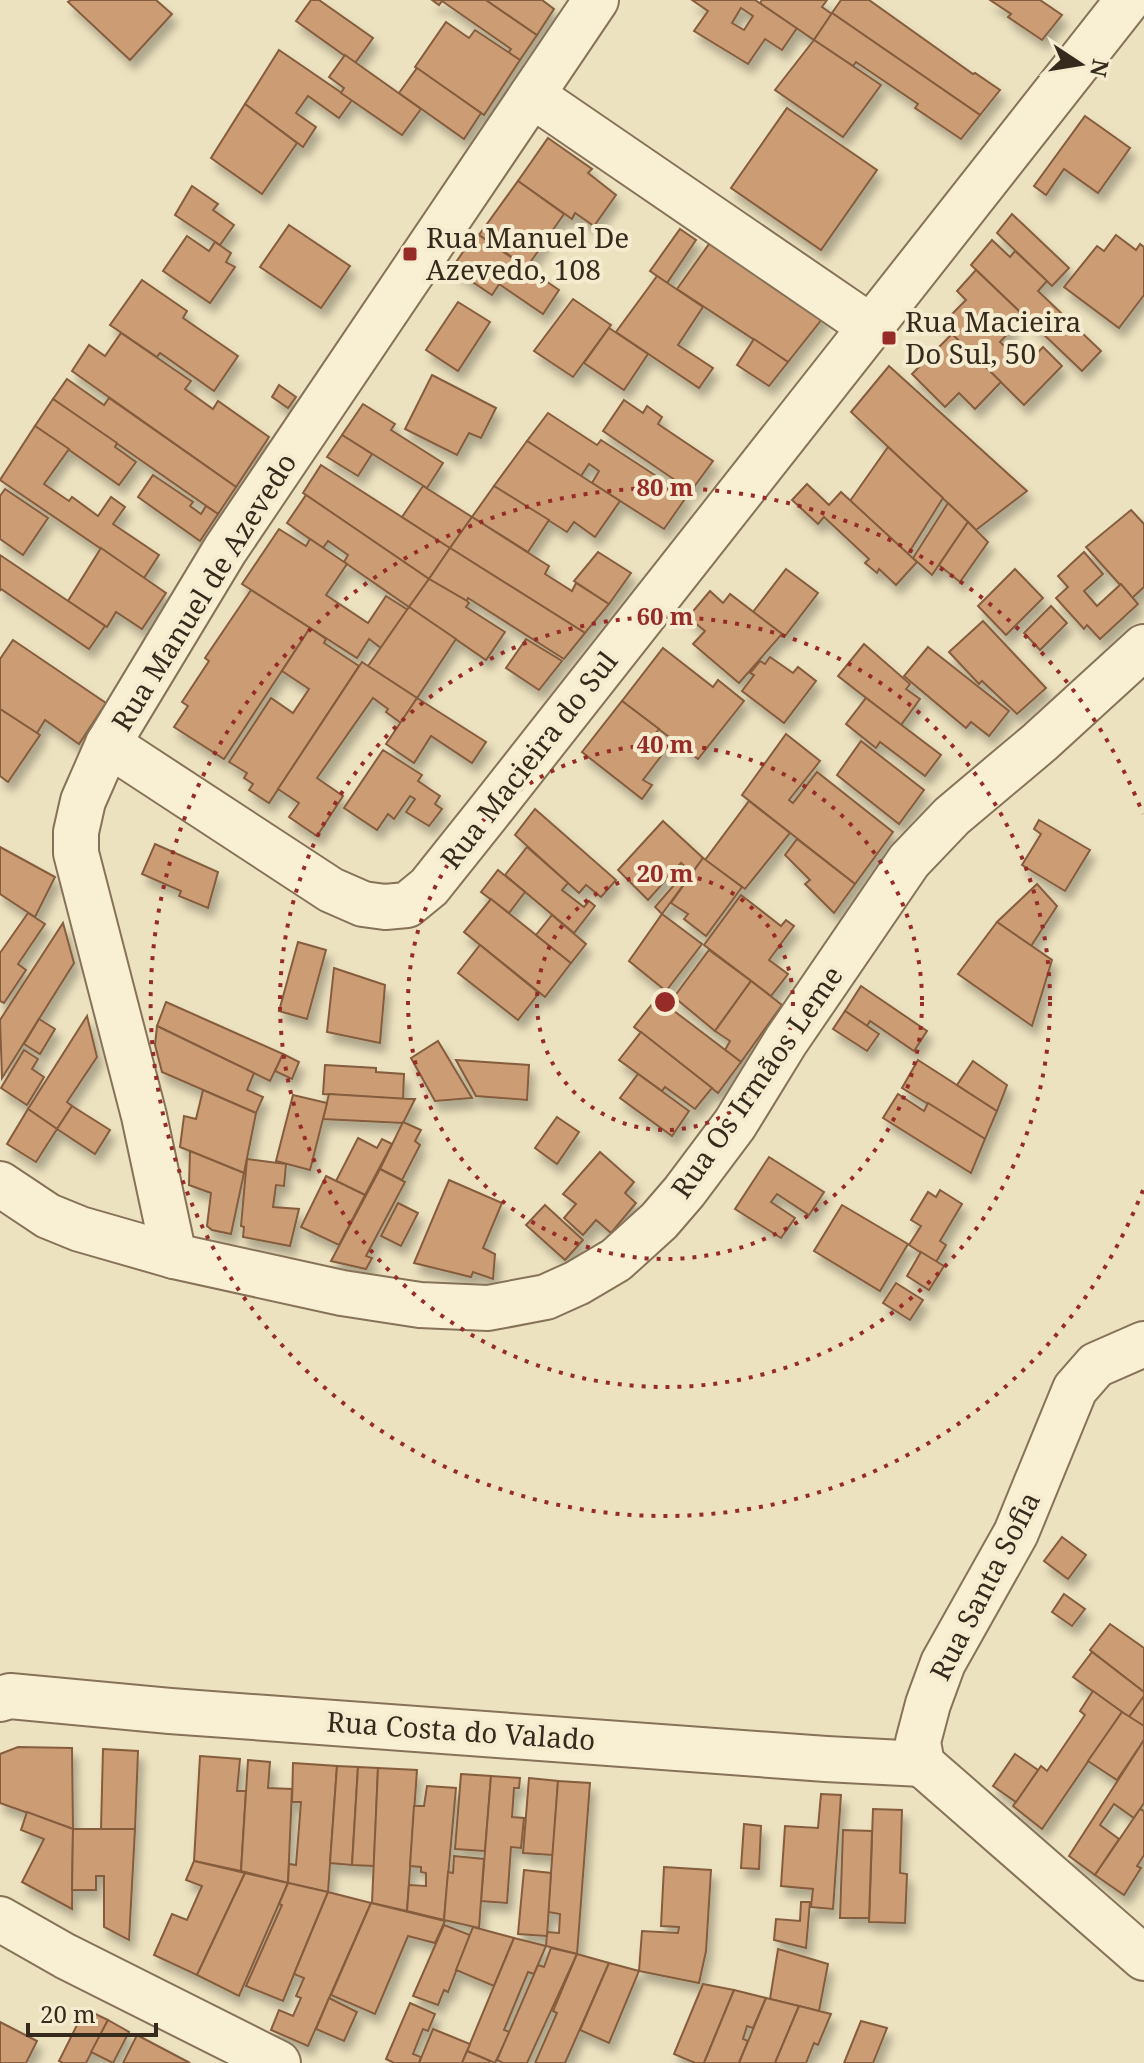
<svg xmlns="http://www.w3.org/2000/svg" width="1144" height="2063" font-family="'Noto Serif',serif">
<defs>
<filter id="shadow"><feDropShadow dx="5" dy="9" stdDeviation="4" flood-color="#0004"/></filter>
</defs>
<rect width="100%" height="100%" fill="#ede2bf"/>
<g fill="#cc9d75" stroke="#855d3e" stroke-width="2" fill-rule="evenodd" filter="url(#shadow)">
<polygon points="71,0 156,0 172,14 130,60 68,2"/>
<polygon points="311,0 319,0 373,38 355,63 296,21"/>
<polygon points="432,0 486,0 537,35 520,60 508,53 511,49 442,1 439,5"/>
<polygon points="486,0 542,0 554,9 537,35"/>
<path d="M 692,0 L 755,0 L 797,28 L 782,50 L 765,39 L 748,64 L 694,31 L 708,11 ZM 741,8 L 753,16 L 744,30 L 732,23 Z"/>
<polygon points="762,0 827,0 822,7 832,14 814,40 760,3"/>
<polygon points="841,0 869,0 973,74 975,73 1000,90 980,115 832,13"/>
<polygon points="990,0 1040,0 1062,15 1042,40 1008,17 1011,14"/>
<polygon points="832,13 980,115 961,139 915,108 918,104 856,62 853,66 814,40"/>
<polygon points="446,22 469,38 475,30 520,60 484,115 415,67"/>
<polygon points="814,40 881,85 843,137 775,90"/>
<polygon points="279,50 352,100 339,118 308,96 296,113 316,127 303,147 245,104"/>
<polygon points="345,55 421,109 402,135 341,93 344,88 329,77"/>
<polygon points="417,68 481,113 464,139 399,93"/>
<polygon points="245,104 297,143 262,194 211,158"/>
<polygon points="787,108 877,170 821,250 731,188"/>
<polygon points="1085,116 1130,148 1098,193 1064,169 1046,195 1034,186"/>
<polygon points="548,138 592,169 588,173 616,195 594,226 575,213 572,219 518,181"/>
<polygon points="518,181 564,214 527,267 479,235"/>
<polygon points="192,186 218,204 213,210 234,225 220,245 175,215"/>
<polygon points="1012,214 1069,268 1052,286 997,233"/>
<polygon points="289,225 350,266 321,308 260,267"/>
<polygon points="680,229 696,240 667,283 650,271"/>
<polygon points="476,233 515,260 492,295 452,268"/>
<polygon points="1116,235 1136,250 1140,244 1144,247 1144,295 1119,328 1064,287 1097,246 1104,251"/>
<polygon points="187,236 209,251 215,242 231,253 226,262 235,267 210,303 163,271"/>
<polygon points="714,237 826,314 788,362 677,289"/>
<polygon points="992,240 1010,257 1015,251 1047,281 1038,291 1101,351 1082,371 971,265"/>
<polygon points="515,260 559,290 543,314 499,284"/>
<polygon points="976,270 1021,313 1009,324 1014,327 1000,342 1025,366 1043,347 1062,366 1024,405 942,324 966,300 957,291"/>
<polygon points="657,276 703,307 678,345 713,368 699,388 616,332"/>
<polygon points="142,280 187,311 183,318 238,356 214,391 160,353 157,357 110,325"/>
<polygon points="573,299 611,325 573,377 534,351"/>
<polygon points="458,302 490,322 458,371 426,350"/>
<polygon points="609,328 648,354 624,390 584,363"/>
<polygon points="121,333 191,381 185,389 213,409 218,401 269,437 236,487 72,371 89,345 105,356"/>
<polygon points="952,334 1001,382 975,409 959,393 945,407 912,374"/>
<polygon points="754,339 788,362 769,386 737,365"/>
<polygon points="889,366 1027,491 976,530 968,522 851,412"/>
<polygon points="432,375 496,408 481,438 469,433 457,455 405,429"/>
<polygon points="67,379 104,405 109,398 236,487 218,514 53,399"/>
<polygon points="279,385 296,397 288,408 272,397"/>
<polygon points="53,399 117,443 115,447 136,462 119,485 35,426"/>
<polygon points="624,400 643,413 647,406 662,417 658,424 713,461 691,491 603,431"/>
<polygon points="363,404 395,424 391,430 443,463 427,488 342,435"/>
<polygon points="548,413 597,445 601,440 687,496 664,529 592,483 599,471 589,464 581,476 527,441"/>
<polygon points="35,426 69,449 44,484 69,501 72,497 98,516 111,497 125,507 113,524 159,555 144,578 0,480"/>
<polygon points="342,435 372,454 358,476 327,457"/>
<polygon points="527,441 620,501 595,537 574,522 567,532 494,486"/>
<polygon points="888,447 943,498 908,554 850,501"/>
<polygon points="321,465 450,548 429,579 303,493"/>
<polygon points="153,475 193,502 190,506 201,514 206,506 218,514 200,541 138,497"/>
<polygon points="807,484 829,505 841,492 917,562 896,585 879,569 877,573 865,563 869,559 824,517 818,524 792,500"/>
<polygon points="423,486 472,517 450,548 402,517"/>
<polygon points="494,486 549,520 528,552 472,517"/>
<polygon points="5,489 48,518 23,555 0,539 0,496"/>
<polygon points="306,495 429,579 409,607 344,562 348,555 328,541 323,548 287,523"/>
<polygon points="948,503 968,522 932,575 913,558"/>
<polygon points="1131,510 1144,524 1144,587 1132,598 1086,547"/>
<polygon points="472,517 549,566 545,574 572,591 576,583 609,604 585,633 450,548"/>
<polygon points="968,522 988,542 960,582 939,565"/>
<polygon points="279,529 306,546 310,539 347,564 326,595 368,623 386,596 408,610 381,648 369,639 357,658 242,584"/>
<polygon points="101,548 166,593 142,629 116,612 107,627 68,601"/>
<polygon points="450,548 585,633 564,659 468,598 467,601 429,579"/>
<polygon points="598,552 631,573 609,604 574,581"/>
<polygon points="1084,552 1103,574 1084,591 1097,606 1121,584 1138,604 1100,639 1087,625 1084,629 1056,598 1068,587 1058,576"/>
<polygon points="0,555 105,626 89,649 1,589 0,591"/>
<polygon points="786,569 818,593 785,636 753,612"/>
<polygon points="1015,569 1043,598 1006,635 978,606"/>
<polygon points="429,579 467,601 469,603 466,607 505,632 486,660 409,607"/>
<polygon points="251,590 310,628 224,759 174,727 188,706 182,702 209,661 205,658"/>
<polygon points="710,591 723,603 730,594 782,634 739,683 693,644 705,631 688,617"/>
<polygon points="1051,606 1067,623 1040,650 1024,633"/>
<polygon points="409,607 456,639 417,698 368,666"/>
<polygon points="983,621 1046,688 1017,714 982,681 979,684 949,652"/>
<polygon points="310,628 326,639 324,643 359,666 269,803 249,790 253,784 244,778 247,773 229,762 271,698 293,713 309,689 282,671"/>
<polygon points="526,639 562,661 539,690 506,668"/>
<polygon points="13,640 106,703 79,744 45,720 37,733 0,709 0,659"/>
<polygon points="864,644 910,684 906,689 920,699 901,725 838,676"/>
<polygon points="928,647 1009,711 989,736 971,722 966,728 904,676"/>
<polygon points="663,648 713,687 718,680 744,701 698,759 622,701"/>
<polygon points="770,657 793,673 798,667 816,681 784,723 742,691 754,675 750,673 760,661 765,664"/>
<polygon points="362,662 417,698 401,723 386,712 388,709 373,698 317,778 343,796 317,836 289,817 299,803 278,789"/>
<polygon points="417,698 486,742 472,763 431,736 414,763 386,744"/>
<polygon points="866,698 941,755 925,776 880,742 876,748 846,724"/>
<polygon points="622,701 659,729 656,733 671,743 643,780 652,785 642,799 582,752"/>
<polygon points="0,709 40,735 8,782 0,776"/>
<polygon points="786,734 820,761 789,800 793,803 817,772 893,832 855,884 742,795"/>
<polygon points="861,741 924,790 899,824 837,775"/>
<polygon points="383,750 422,775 418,781 440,796 435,804 442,809 429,826 406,812 415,799 410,796 394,819 388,814 377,830 344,808"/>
<polygon points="749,801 790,833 745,889 705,860"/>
<polygon points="535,809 616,880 601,897 586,885 579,893 515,835"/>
<polygon points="1039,820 1090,850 1065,891 1022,865 1041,834 1034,829"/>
<polygon points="663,821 703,858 662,914 655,907 688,869 681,863 648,900 618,870"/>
<polygon points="797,839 855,884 834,913 805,884 810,880 785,855"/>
<polygon points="155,844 218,872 208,908 179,896 181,891 142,874"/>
<polygon points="0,847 55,877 35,917 0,894"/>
<polygon points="527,847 568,883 562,890 584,907 589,901 595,906 574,933 505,875"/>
<polygon points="703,858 742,887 706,936 684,919 688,914 671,903"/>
<polygon points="498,870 525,892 509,913 481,892"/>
<polygon points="1037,884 1057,906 1031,946 997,922"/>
<polygon points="741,895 781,926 786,920 794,926 769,960 788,974 771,996 704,945"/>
<polygon points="491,899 571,963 545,997 464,932"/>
<polygon points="28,913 45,924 18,964 26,970 4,1003 0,1001 0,953"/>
<polygon points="662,914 702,944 666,991 629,961"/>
<polygon points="552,915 586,944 571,963 536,935"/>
<polygon points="997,922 1052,960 1032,1026 958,974"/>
<polygon points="63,923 74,963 2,1078 0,1020"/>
<polygon points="298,942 326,950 307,1019 279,1011"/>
<polygon points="480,945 539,993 518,1020 458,973"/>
<polygon points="709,950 751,981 715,1031 674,997"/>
<polygon points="334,968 385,985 380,1043 327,1032"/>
<polygon points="751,981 782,1005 741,1062 725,1050 730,1041 715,1031"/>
<polygon points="861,986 927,1031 914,1051 870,1021 867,1026 845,1011"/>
<polygon points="657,998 741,1062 718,1093 634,1027"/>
<polygon points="166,1002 283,1054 270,1081 157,1026"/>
<polygon points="845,1011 879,1034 867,1051 833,1029"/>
<polygon points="87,1016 97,1057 67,1102 72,1106 57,1129 28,1109"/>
<polygon points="39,1019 55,1029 40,1054 24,1044"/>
<polygon points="157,1026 254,1073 247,1090 263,1097 256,1113 162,1072 155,1045"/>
<polygon points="641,1032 712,1088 695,1109 665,1087 662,1091 619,1060"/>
<polygon points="438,1041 472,1098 435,1101 411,1058"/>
<polygon points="24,1050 38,1059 32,1069 44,1077 27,1105 1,1088"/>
<polygon points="283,1054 299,1062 292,1079 275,1071"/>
<polygon points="456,1060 529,1065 527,1100 476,1096"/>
<polygon points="918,1060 997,1111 985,1139 902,1088"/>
<polygon points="973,1061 1007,1085 997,1111 957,1085"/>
<polygon points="325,1065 376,1068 376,1072 404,1074 403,1099 323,1094"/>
<polygon points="638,1074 689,1111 672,1136 620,1098"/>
<polygon points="203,1090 256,1113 244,1173 180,1147 184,1116 196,1119"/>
<polygon points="329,1094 409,1099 415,1099 403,1123 323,1119"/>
<polygon points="898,1094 924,1111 928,1103 985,1139 971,1173 883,1118"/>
<polygon points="293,1095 327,1103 310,1170 276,1161"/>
<polygon points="72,1106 110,1130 95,1154 57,1129"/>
<polygon points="28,1109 57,1129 36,1162 7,1144"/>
<polygon points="557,1117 579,1132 557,1164 535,1148"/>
<polygon points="403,1122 421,1130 415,1141 420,1145 402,1180 380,1169"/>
<polygon points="358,1138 377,1148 382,1139 392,1144 365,1195 336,1181"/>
<polygon points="190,1151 244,1173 231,1234 212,1230 207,1226 211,1193 189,1185"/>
<polygon points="600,1152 634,1182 625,1193 636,1203 611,1233 596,1220 583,1235 564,1218 576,1204 563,1194"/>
<polygon points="769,1157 824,1192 809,1215 777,1194 771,1202 795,1218 781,1238 735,1209"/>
<polygon points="247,1159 286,1164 284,1186 276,1185 273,1207 299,1209 290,1246 243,1237 244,1227 241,1226"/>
<polygon points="380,1169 405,1182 366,1256 372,1258 366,1269 331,1261"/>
<polygon points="326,1176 365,1195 339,1245 301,1227"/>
<polygon points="449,1180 502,1203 483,1248 495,1254 493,1279 473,1272 471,1277 414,1263"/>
<polygon points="940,1190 962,1204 940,1241 946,1245 936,1262 909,1245 921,1226 911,1220 928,1192 936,1197"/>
<polygon points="398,1203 418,1213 401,1246 381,1236"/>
<polygon points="545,1205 583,1240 565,1260 526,1225"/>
<polygon points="842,1205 908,1244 880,1291 814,1251"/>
<polygon points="921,1252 944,1266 929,1290 907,1276"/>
<polygon points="896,1283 923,1300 910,1320 883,1303"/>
<polygon points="1062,1537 1086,1555 1068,1579 1044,1561"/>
<polygon points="1064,1594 1085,1609 1072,1626 1052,1612"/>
<polygon points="1110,1624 1144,1648 1144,1692 1090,1650"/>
<polygon points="1092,1652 1144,1692 1144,1696 1129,1717 1073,1677"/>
<polygon points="1093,1691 1122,1712 1042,1829 1013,1806 1041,1766 1047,1771 1085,1715 1080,1711"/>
<polygon points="1144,1696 1144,1726 1129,1717"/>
<polygon points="1122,1712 1144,1726 1144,1740 1117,1780 1088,1761"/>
<polygon points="1144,1740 1144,1803 1134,1818 1114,1804 1100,1825 1119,1839 1095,1875 1069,1856"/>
<polygon points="18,1747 72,1748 73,1829 0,1803 0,1754"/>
<polygon points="103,1749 138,1751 135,1829 101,1829"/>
<polygon points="1015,1754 1038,1770 1016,1802 993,1786"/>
<polygon points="200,1756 240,1759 237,1791 246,1791 241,1871 194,1861"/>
<polygon points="248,1760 270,1762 268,1788 292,1789 288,1883 241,1871"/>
<polygon points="293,1763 337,1766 328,1892 288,1883 289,1864 296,1865 301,1802 292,1802"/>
<polygon points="337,1766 358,1767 352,1865 330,1863"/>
<polygon points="358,1767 378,1768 374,1866 352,1865"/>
<polygon points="378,1768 417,1770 407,1911 372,1903"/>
<polygon points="461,1774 491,1776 485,1851 455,1849"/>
<polygon points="491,1776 520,1778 519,1788 514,1788 512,1817 524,1818 521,1848 511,1847 507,1903 481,1901"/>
<polygon points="529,1778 558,1781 553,1855 523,1853"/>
<polygon points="558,1781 590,1783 577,1954 546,1946 547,1932 559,1933 560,1914 548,1912"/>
<polygon points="427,1786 456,1788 444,1920 407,1911 409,1885 426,1886 426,1873 421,1872 421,1867 410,1866 414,1806 424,1806"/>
<polygon points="821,1794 841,1795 833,1909 811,1907 813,1889 781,1886 785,1826 818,1828"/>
<polygon points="873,1809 902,1810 900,1873 907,1874 905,1923 869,1922"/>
<polygon points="1140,1809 1144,1811 1144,1855 1137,1866 1141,1868 1124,1895 1095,1875"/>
<polygon points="27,1812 73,1829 72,1909 22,1882 44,1839 21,1830"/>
<polygon points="744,1824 761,1826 759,1869 741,1868"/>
<polygon points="73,1829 135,1829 129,1940 104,1927 104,1876 96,1876 96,1890 72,1890"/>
<polygon points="843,1830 872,1831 869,1918 840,1918"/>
<polygon points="454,1856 484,1859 479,1928 444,1920 448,1872 453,1873"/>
<polygon points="194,1861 245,1873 197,1975 154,1955 172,1914 187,1920 202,1886 186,1880"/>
<polygon points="664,1867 711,1870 706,1951 699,1983 639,1971 642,1931 678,1933 679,1927 661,1926"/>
<polygon points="524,1870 551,1873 547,1936 518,1934"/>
<polygon points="245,1873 288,1883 239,1996 197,1975"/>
<polygon points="288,1883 328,1892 283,2001 246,1986 282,1905 279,1904"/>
<polygon points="328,1892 371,1903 308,2046 271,2030 279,2010 293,2016 301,1998 296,1996 304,1978 294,1974"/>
<polygon points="801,1902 810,1902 806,1948 774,1940 776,1919 800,1921"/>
<polygon points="371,1903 445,1921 435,1943 408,1936 375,2014 331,1995"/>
<polygon points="444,1925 470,1935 448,1992 444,1990 438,2005 413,1996"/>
<polygon points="473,1927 514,1938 494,1986 456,1970"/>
<polygon points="514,1938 546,1946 534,1974 528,1972 504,2030 510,2032 495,2063 467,2051"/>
<polygon points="551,1948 577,1954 527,2063 503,2063 497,2060 538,1965 544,1967"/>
<polygon points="778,1949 828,1964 819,2011 770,1999"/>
<polygon points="577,1954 609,1963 565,2063 535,2063 557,2013 553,2011"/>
<polygon points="609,1963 639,1971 609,2043 580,2030"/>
<polygon points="703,1984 734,1990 704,2063 695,2063 674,2054"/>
<polygon points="734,1990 766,1998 753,2028 747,2026 743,2039 748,2041 739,2063 704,2063"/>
<polygon points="329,1998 357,2012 344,2041 316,2029"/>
<polygon points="766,1998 799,2006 775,2063 739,2063"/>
<polygon points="410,2003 435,2014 428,2031 423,2029 413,2054 421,2057 419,2063 394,2063 386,2059"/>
<polygon points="799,2006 831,2014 818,2045 814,2043 806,2063 775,2063"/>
<polygon points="85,2009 108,2020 86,2063 63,2063 59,2061"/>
<polygon points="108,2020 129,2032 113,2063 91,2052"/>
<polygon points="861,2021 887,2028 873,2063 844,2063"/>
<polygon points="0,2022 37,2041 26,2063 0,2063"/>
<polygon points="433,2029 470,2044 462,2063 419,2063"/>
<polygon points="137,2035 190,2063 123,2063"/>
<polygon points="467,2051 490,2061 489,2063 462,2063"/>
</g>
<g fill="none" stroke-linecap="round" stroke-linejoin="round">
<defs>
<g id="minor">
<polyline points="532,95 871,327"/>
<polyline points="108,744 331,890 363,904 385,907 407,905 429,887 488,813 1128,0"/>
<polyline points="0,1184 48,1216 80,1229 174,1256 342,1293 420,1305 488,1308 546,1297 577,1283 616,1260 659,1221 684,1192 735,1124 786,1041 909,861 952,816 1040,742 1144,647"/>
<polyline points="174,1256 144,1116 76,853 76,832 83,801 108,744 225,550 596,0"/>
<polyline points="1144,1344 1096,1365 1075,1389 1016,1533 943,1663 928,1704 918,1742 922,1764 1144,1958"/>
<polyline points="0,1699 10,1696 170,1711 826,1759 922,1764"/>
<polyline points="0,1919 65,1956 278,2063"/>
</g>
</defs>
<use href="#minor" stroke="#867258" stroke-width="48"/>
<use href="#minor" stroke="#f9efd2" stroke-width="44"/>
</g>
<g fill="none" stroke="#952c28" stroke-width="4" stroke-dasharray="4 8">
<circle cx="665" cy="1002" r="128"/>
<circle cx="665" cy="1002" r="257"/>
<circle cx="665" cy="1002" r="385"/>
<path d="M1143 1190A514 514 0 1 1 1143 814"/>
</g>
<g fill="#952c28" stroke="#f5eccf" stroke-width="3">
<rect x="402" y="246" width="16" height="16" rx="4"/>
<rect x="881" y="330" width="16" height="16" rx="4"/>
</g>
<g text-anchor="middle" stroke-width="8" stroke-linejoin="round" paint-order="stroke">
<g font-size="28" fill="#352a1c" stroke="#f5eccf" text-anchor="start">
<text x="426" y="248">Rua Manuel De<tspan x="426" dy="32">Azevedo, 108</tspan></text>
<text x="905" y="332">Rua Macieira<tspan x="905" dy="32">Do Sul, 50</tspan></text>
</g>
<g font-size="28" fill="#352a1c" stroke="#f5eccf">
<text transform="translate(204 592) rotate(-58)" y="10">Rua Manuel de Azevedo</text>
<text transform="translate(529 760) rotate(-52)" y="10">Rua Macieira do Sul</text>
<text transform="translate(757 1082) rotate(-55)" y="10">Rua Os Irmãos Leme</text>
<text transform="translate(985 1586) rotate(-63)" y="10">Rua Santa Sofia</text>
<text transform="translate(461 1731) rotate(4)" y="10">Rua Costa do Valado</text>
</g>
</g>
<circle cx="665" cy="1002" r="12" fill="#952c28" stroke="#f5eccf" stroke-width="4"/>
<g font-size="24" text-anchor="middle" font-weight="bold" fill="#952c28" stroke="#f5eccf" stroke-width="8" stroke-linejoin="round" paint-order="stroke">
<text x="665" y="496">80 m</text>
<text x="665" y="625">60 m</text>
<text x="665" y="753">40 m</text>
<text x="665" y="882">20 m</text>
</g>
<g transform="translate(1080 64) rotate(102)" stroke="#f5eccf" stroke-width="6" paint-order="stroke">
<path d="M0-6L14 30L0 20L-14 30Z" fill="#352a1c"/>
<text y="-12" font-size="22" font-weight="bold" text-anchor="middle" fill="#352a1c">N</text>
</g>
<path d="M28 2023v12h128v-12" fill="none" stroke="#352a1c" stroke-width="4"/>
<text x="40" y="2023" font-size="24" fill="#352a1c" stroke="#f5eccf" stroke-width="6" paint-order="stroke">20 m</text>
</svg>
